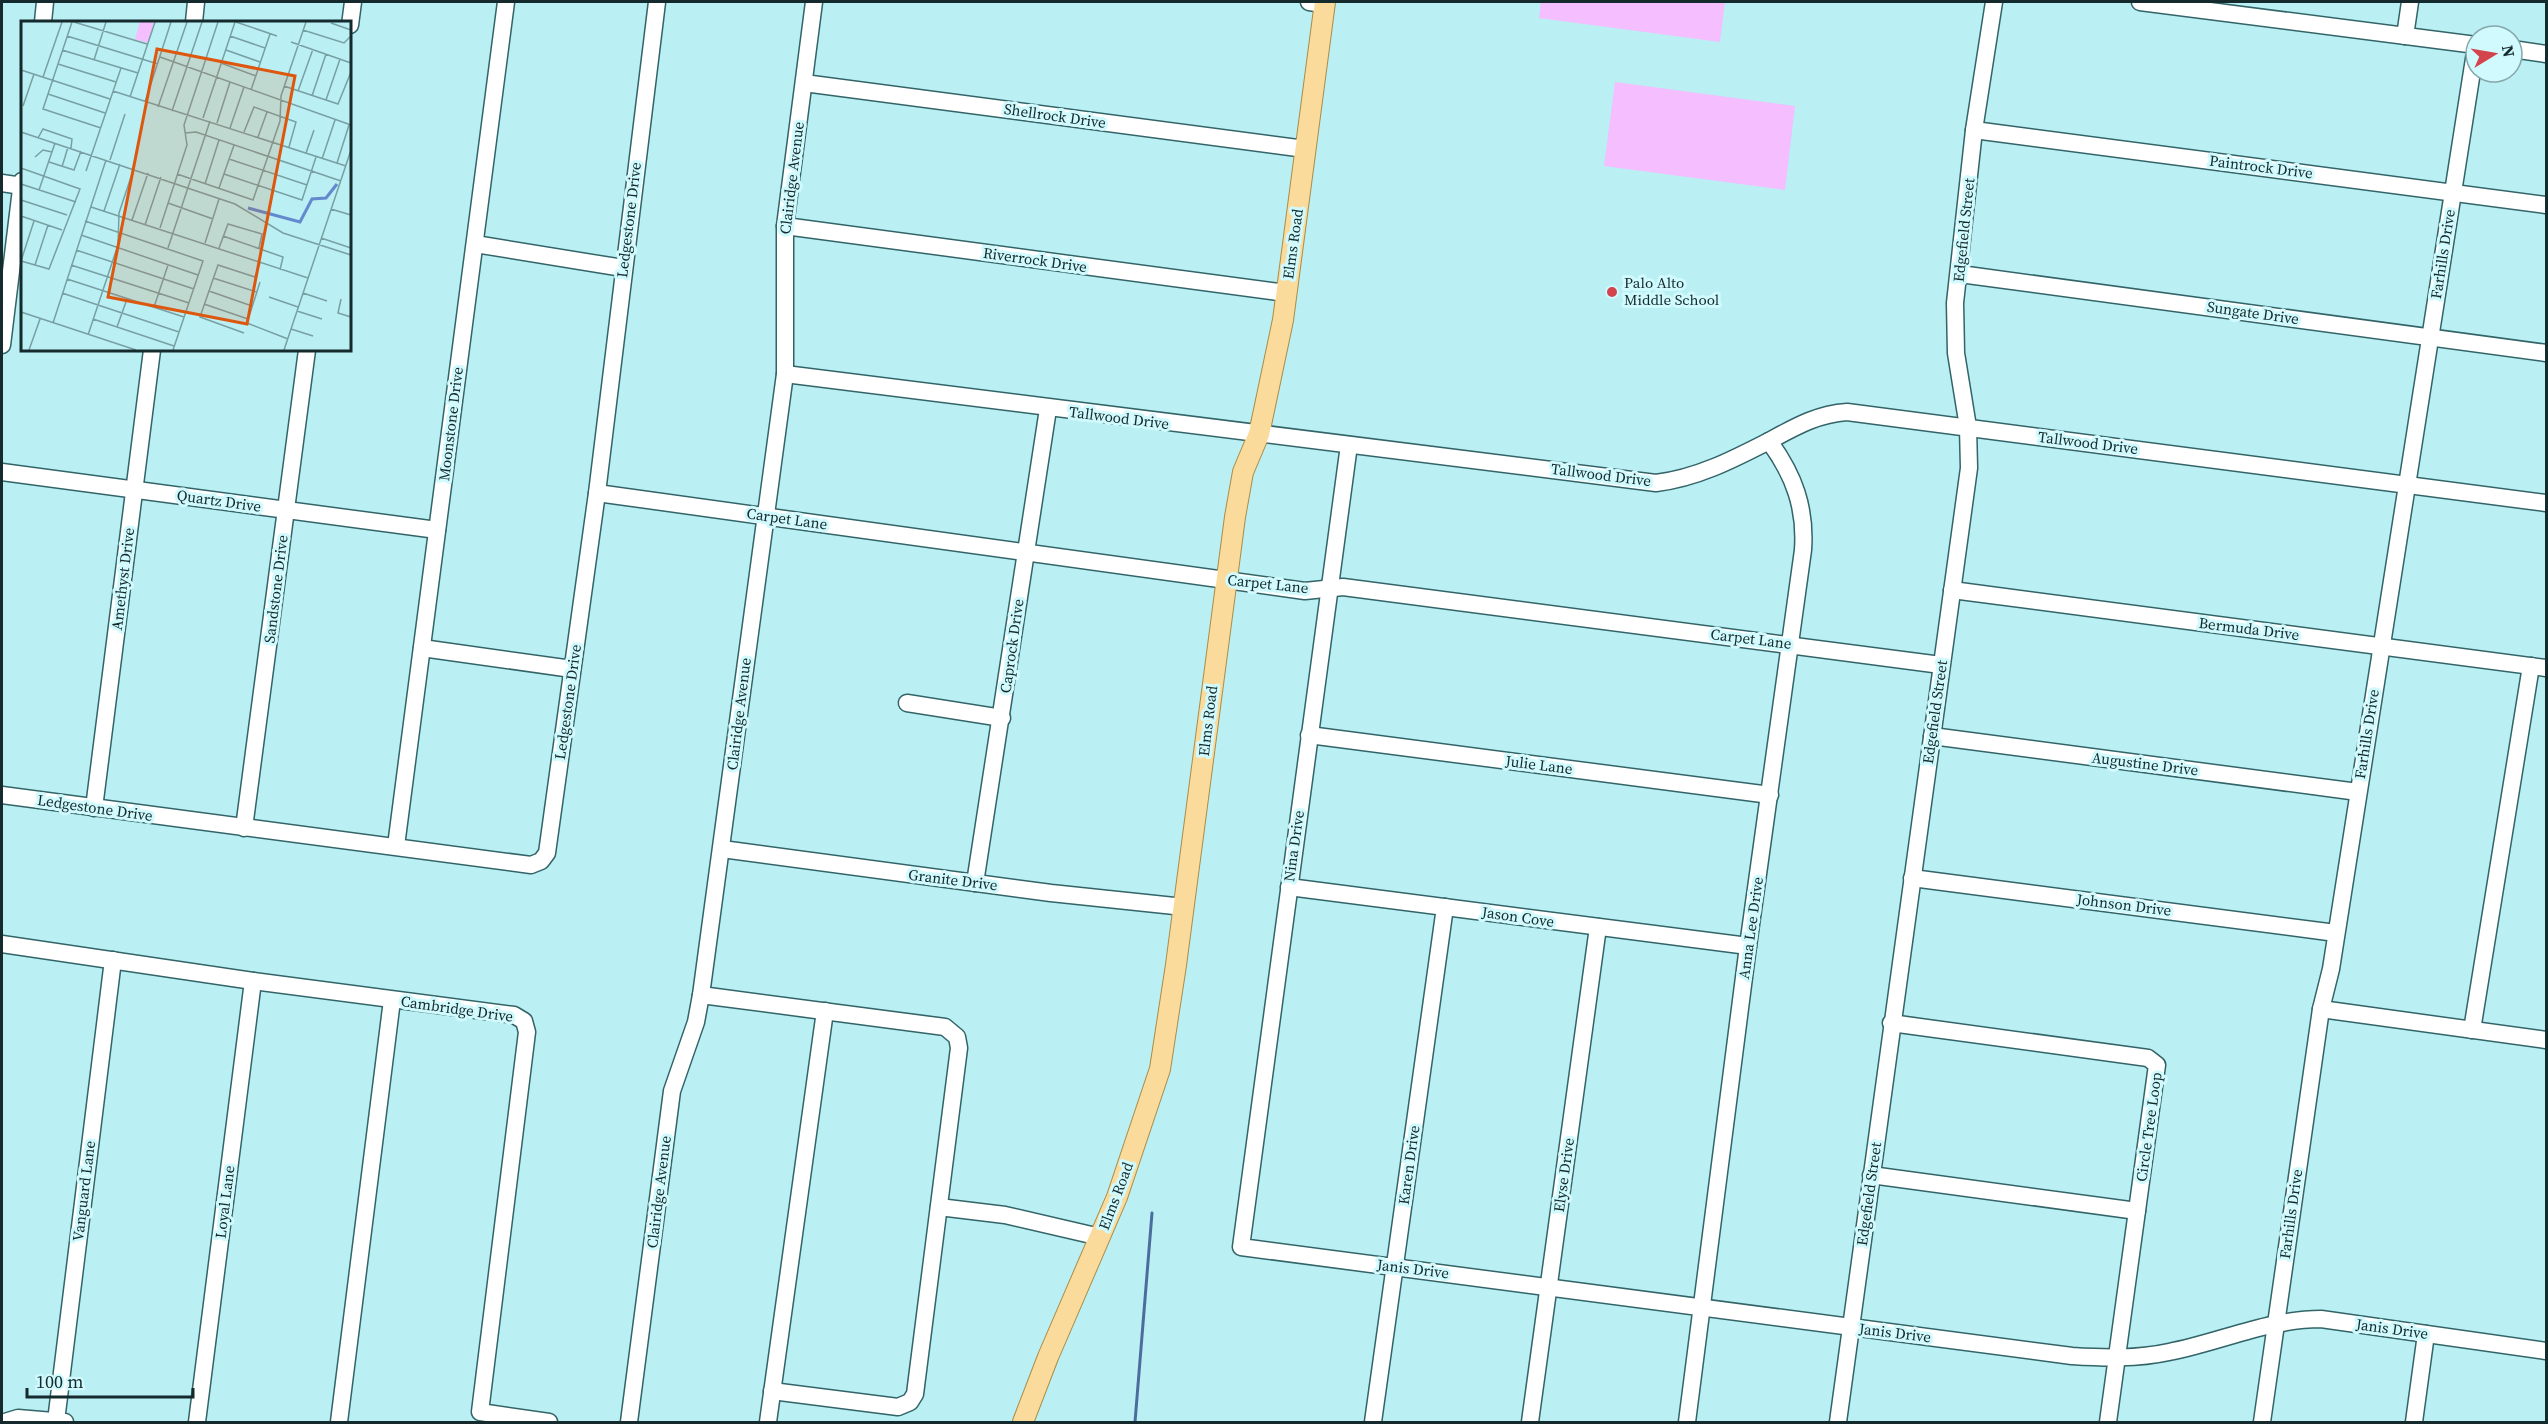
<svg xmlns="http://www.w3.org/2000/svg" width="2548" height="1424" font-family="'Source Serif 4',serif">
<rect width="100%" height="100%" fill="#baeff3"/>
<g fill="#f5befe">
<polygon points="1541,2 1725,2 1720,42 1539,18"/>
<polygon points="1615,82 1795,106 1785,190 1604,166"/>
</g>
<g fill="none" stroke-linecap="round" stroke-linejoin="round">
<polyline stroke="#4c6c9d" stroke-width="3" points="1135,1422 1152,1213"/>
<defs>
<g id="minor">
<polyline points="1309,2 1324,4"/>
<polyline points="2140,2 2476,45"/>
<polyline points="43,22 45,2"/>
<polyline points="194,22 196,2"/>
<polyline points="350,25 353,2"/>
<polyline points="2405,36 2410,2"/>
<polyline points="2512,49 2546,54"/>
<polyline points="804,83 1305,149"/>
<polyline points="1974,130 2546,205"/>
<polyline points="2,183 22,186"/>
<polyline points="785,226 1286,293"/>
<polyline points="475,244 623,268"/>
<polyline points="1960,274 2546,353"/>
<polyline points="2,345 22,181"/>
<path d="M 785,374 L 1656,483 C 1697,478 1732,460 1769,441 C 1795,427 1817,414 1847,412 L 2546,503"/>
<path d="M 1349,445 L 1241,1247 L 2072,1356 C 2104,1358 2137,1359 2169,1352 C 2221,1342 2268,1319 2321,1319 L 2546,1351"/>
<polyline points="2,472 437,530"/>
<polyline points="597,493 1305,591 1343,587 1941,665"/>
<polyline points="1952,590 2546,668"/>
<polyline points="422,648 572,669"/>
<polyline points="907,703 1002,718"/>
<polyline points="1309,735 1770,795"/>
<polyline points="1932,736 2358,792"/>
<polyline points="2,795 531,865 541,861 547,853 597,493 657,2"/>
<polyline points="94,808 152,350"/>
<polyline points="244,828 307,350"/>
<polyline points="396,846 506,2"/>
<polyline points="722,849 1051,893 1184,907"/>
<polyline points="1912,878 2336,933"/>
<polyline points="975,883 1048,409"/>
<polyline points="1289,887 1748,946"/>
<polyline points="2,944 253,981 514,1015 524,1021 527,1032 480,1412 549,1422"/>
<polyline points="701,995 945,1027 957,1037 959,1048 915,1394 910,1402 898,1407 772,1391"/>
<polyline points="2321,1009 2546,1040"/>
<polyline points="1891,1023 2148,1058 2157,1065 2108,1422"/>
<polyline points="2472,1030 2531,666"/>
<polyline points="1871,1175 2137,1211"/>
<polyline points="939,1207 1005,1215 1100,1237"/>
<polyline points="56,1421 113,960"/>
<polyline points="5,1422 18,1418 65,1422"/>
<polyline points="197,1422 253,981"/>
<polyline points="339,1422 392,1000"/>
<polyline points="629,1422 672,1091 696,1022 701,995 785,374 785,226 814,2"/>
<polyline points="768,1422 825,1011"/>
<polyline points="1373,1422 1445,907"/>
<polyline points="1530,1422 1598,927"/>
<path d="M 1687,1422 L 1748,946 L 1803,550 C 1806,508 1794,475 1769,441"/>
<polyline points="1838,1422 1969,468 1968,427 1956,353 1955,303 1974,130 1994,2"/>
<polyline points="2262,1422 2321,1009 2331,969 2476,46"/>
<polyline points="2414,1422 2426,1334"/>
</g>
<polyline id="major" points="1023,1422 1048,1357 1117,1197 1160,1069 1176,965 1235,517 1243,472 1259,434 1283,320 1325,2"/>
</defs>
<use href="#minor" stroke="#326468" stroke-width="19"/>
<use href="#major" stroke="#a98d49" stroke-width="22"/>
<use href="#minor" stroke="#fff" stroke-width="16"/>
<use href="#major" stroke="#fbdb9b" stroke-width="20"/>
</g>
<circle fill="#d4444c" stroke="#d0fafd" stroke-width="2" cx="1612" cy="292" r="6"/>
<g text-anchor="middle" stroke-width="6" stroke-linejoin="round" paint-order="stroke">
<g font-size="15" fill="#152a2c" stroke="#d0fafd">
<text transform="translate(1055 116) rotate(8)" y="5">Shellrock Drive</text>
<text transform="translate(2261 167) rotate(7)" y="5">Paintrock Drive</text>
<text transform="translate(792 178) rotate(-83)" y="5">Clairidge Avenue</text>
<text transform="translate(629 220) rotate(-83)" y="5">Ledgestone Drive</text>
<text transform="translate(1964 230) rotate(-84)" y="5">Edgefield Street</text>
<text transform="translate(1293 244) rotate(-82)" y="5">Elms Road</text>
<text transform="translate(2443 254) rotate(-81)" y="5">Farhills Drive</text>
<text transform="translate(1035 260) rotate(8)" y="5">Riverrock Drive</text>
<text transform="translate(2253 313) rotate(8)" y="5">Sungate Drive</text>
<text transform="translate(1119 418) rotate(7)" y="5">Tallwood Drive</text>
<text transform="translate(451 424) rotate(-83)" y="5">Moonstone Drive</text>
<text transform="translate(2088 443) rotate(7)" y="5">Tallwood Drive</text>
<text transform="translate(1601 475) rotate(7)" y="5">Tallwood Drive</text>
<text transform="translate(219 501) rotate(8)" y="5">Quartz Drive</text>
<text transform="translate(787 519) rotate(8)" y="5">Carpet Lane</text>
<text transform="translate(123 579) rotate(-83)" y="5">Amethyst Drive</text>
<text transform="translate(1268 584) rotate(6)" y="5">Carpet Lane</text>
<text transform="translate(276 589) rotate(-83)" y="5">Sandstone Drive</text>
<text transform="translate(2249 629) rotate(7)" y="5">Bermuda Drive</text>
<text transform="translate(1751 639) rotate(7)" y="5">Carpet Lane</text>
<text transform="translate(1012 646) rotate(-82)" y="5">Caprock Drive</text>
<text transform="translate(568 702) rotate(-82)" y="5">Ledgestone Drive</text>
<text transform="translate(1935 712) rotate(-82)" y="5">Edgefield Street</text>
<text transform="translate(739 714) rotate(-83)" y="5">Clairidge Avenue</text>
<text transform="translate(1208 721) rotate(-83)" y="5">Elms Road</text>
<text transform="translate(2367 734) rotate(-81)" y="5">Farhills Drive</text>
<text transform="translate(2145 764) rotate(7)" y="5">Augustine Drive</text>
<text transform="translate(1539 765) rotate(7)" y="5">Julie Lane</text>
<text transform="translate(95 808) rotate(8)" y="5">Ledgestone Drive</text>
<text transform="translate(1294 846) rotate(-82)" y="5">Nina Drive</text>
<text transform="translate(953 880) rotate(7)" y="5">Granite Drive</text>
<text transform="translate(2124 905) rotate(7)" y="5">Johnson Drive</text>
<text transform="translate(1518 917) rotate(8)" y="5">Jason Cove</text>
<text transform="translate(1751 928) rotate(-82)" y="5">Anna Lee Drive</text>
<text transform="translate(457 1009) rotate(8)" y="5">Cambridge Drive</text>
<text transform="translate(2149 1127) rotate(-82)" y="5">Circle Tree Loop</text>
<text transform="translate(1409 1165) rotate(-82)" y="5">Karen Drive</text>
<text transform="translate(1564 1175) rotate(-82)" y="5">Elyse Drive</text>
<text transform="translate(84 1191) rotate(-83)" y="5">Vanguard Lane</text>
<text transform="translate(659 1192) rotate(-83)" y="5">Clairidge Avenue</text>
<text transform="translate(1869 1194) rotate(-82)" y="5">Edgefield Street</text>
<text transform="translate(1116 1196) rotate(-69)" y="5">Elms Road</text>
<text transform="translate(225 1202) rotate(-83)" y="5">Loyal Lane</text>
<text transform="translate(2291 1214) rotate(-82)" y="5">Farhills Drive</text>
<text transform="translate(1413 1269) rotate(7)" y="5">Janis Drive</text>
<text transform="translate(2392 1329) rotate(8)" y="5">Janis Drive</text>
<text transform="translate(1895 1333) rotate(7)" y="5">Janis Drive</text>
</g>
<g font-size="15" fill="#152a2c" stroke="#d0fafd" text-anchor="start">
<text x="1624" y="288">Palo Alto<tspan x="1624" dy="17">Middle School</tspan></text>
</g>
</g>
<g transform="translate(21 21)">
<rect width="330" height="330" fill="#baeff3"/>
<path d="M 119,1 L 133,1 L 127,22 L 114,18 Z" fill="#f5befe"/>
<path fill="none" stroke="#6389ce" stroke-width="3" d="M 227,187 L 279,201 L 291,178 L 305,177 L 316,163"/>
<path fill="none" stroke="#78a0a3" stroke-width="1.5" d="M 51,1 L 22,88 L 80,107M 53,1 L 126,23M 215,1 L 256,15M 310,2 L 330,9M 282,9 L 323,22 L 330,15M 46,15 L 137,43M 209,15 L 244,27M 270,21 L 330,42M 41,29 L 117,52M 205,29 L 239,41M 139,36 L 330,104M 73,39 L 85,1M 200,42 L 235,55M 37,43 L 95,61M 0,49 L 89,78M 22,56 L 41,1M 263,65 L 317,83 L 330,51M 230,69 L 249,13M 92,70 L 325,145M 277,70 L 292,28M 27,73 L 84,92M 291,75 L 305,33M 109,76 L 134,1M 305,79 L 319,38M 124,81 L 150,1M 2,85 L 13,53M 137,86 L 166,1M 151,90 L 181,1M 182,97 L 214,1M 196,102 L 209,61M 209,107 L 223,66M 0,111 L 214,183 L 262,212 L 330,234M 223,111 L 233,86 L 275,101 L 268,126M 164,112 L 175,111 L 320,160M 237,116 L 246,91M 17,117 L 22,108 L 51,118 L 50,127M 285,132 L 293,109M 14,136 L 22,129 L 31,131M 208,138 L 286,164M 301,138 L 314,99M 89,139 L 104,93M 28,141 L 53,149 L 60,130M 316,142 L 328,104M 41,146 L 47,126M 0,147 L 59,168 L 28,248 L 0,240M 65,150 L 100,47M 156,153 L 232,179 L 259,100 L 260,75 L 285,1M 203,153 L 281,179 L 295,136M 0,163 L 55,181M 184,163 L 198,119M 198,167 L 213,124M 18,169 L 34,122M 0,179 L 46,194M 147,182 L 192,198M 70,186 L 287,257M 310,188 L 330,194M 83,190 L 99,143M 0,195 L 41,209M 111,199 L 127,152M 64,200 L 182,240 L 152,329M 124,204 L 140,156M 139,207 L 166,124 L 163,104 L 197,1M 60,214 L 177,254M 202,215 L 262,236 L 259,249M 300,217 L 330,227M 184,222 L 198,178M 147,227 L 189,100M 198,227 L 207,203 L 241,213 L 238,227M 55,229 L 173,268M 0,240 L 13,200M 14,244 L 27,204M 50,244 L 168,282M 192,257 L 236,271M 46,258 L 163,296M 239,261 L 226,302 L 267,318M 188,270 L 231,285M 41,272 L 158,311M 282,272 L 306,280M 248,276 L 277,286M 320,278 L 317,292 L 330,296M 183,283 L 227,298M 133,286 L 147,244M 276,290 L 301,298M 0,291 L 115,329M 72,298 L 153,325M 32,302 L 85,139M 96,306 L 106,278M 270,308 L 292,315M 223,312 L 179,296 L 197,244 L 234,256 L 239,242M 67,314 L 97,224 L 98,192 L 113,147M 8,329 L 19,298M 263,329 L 330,129"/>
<path fill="#dd570e" fill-opacity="0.15" stroke="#dd570e" stroke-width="3" d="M 136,28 L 274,55 L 226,303 L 87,276 Z"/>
<rect width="330" height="330" fill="none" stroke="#152a2c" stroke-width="3"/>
</g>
<rect width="2548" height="1424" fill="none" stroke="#152a2c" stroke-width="6"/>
<g transform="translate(2494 54) rotate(79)"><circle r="28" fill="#d0fafd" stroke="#85a7a9" stroke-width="1.5"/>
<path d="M0-4.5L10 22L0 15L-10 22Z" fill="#d4444c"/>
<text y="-9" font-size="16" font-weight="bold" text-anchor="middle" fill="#152a2c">N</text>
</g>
<path d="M27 1388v9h166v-9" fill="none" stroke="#152a2c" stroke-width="3"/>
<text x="36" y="1388" font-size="18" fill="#152a2c" stroke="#d0fafd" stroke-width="4.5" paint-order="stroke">100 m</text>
</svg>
